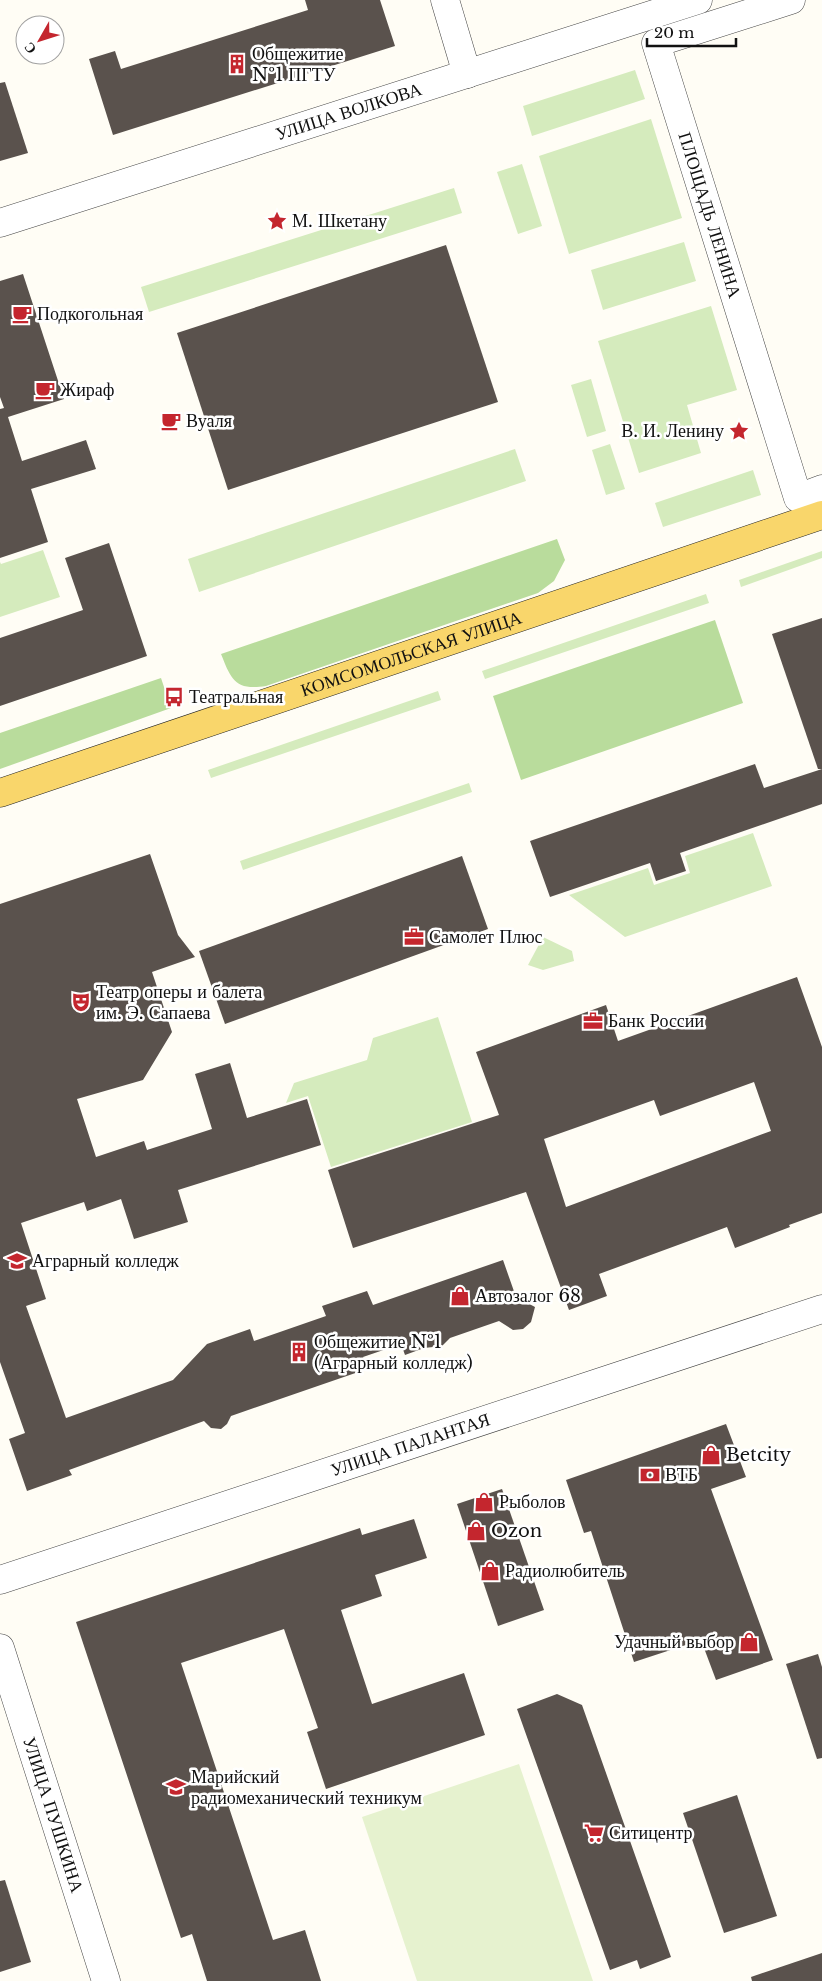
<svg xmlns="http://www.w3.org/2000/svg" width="822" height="1981" font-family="'Libre Baskerville',serif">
<rect width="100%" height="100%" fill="#fffdf5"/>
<g fill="#d5ebbd">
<polygon points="635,70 645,99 532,136 523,106"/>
<polygon points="651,119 682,218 569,254 539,156"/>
<polygon points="522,164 542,226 518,234 497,172"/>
<polygon points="454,188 462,213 149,312 141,287"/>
<polygon points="684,242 696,281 603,310 591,270"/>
<polygon points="711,306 737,390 687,405 701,453 639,473 598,341"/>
<polygon points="591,379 606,431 587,437 571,385"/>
<polygon points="610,444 625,489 606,495 592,450"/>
<polygon points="515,449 526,481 199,592 188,559"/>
<polygon points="753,470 761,495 663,527 655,503"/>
<polygon points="43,550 60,597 0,617 0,562 1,564"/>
<polygon points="822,551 822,558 741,587 739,580"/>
<polygon points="706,594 709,603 485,679 482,671"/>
<polygon points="438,691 441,700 211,778 208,770"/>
<polygon points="469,783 472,792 243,870 240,861"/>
<polygon points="753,833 772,886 625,937 569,895 648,868 654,885 690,873 685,856"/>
<polygon points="543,937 572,951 574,961 543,970 528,965"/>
<polygon points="438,1017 472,1122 331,1167 308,1096 286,1103 294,1083 367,1060 373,1038"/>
</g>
<g fill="#b9dc9c">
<path d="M 557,539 L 565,560 L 554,581 L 538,593 L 266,686 C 235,691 231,679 221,654 Z"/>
<polygon points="715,620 743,703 521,780 493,696"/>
<polygon points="161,678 171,708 0,769 0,733"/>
</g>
<polygon fill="#e6f2cf" points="519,1764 593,1981 417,1981 362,1817"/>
<g fill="#5a524d" fill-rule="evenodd">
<polygon points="305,0 380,0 395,46 113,135 89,59 115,51 121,69 308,10"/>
<polygon points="5,82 28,153 0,161 0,83"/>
<polygon points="446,245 498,402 228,490 177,333"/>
<polygon points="23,274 64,399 8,417 22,461 86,440 96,469 31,489 48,542 0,558 0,409 4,408 0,397 0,281"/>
<polygon points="109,543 147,656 0,706 0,638 83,610 65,558"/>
<polygon points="822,618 822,769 818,769 772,634"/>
<polygon points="755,764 764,788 822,769 822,804 680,853 686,871 656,881 650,863 550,897 530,841"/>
<polygon points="150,854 178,935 195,957 152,972 172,1032 143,1080 77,1099 96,1157 144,1141 147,1150 212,1129 195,1074 230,1063 247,1118 307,1099 321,1145 178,1190 188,1222 134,1239 121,1199 87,1211 84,1202 21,1223 46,1299 26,1306 66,1418 173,1380 207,1344 250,1329 254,1341 326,1316 322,1306 367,1291 373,1305 503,1260 516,1297 535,1307 531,1322 523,1329 513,1330 499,1321 450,1338 442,1346 424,1348 405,1355 401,1344 363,1357 367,1369 231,1416 227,1424 221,1429 211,1428 204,1421 69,1470 72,1475 27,1491 9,1439 25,1433 0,1362 0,904"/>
<polygon points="462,856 488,929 225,1024 199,951"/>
<path d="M 797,977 L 822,1047 L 822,1213 L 789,1225 L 790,1227 L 735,1248 L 727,1227 L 599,1274 L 607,1296 L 569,1310 L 526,1192 L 353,1248 L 328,1170 L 499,1115 L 476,1052 L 606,1005 L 618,1041 ZM 754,1082 L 771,1131 L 566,1207 L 544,1139 L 654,1100 L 660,1116 Z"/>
<polygon points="726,1424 746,1477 711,1489 773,1660 716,1680 701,1640 634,1662 591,1531 584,1533 566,1480"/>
<polygon points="502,1489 544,1610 498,1626 457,1504"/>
<polygon points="414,1519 427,1558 375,1575 382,1596 341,1610 372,1704 464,1673 485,1735 326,1789 307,1732 318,1728 284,1629 181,1663 273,1940 305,1930 321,1981 207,1981 192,1934 181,1938 76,1622 360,1528 362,1535"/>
<polygon points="818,1654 822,1667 822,1758 817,1759 786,1664"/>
<polygon points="557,1694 582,1705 671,1957 640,1969 637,1960 610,1970 517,1709"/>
<polygon points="737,1795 777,1916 724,1933 683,1813"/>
<polygon points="5,1880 31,1962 0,1972 0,1881"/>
<polygon points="822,1953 822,1981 752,1981 751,1977"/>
</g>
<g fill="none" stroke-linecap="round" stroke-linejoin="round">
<defs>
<g id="minor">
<polyline points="445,0 467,74"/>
<path id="s1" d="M 791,0 L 656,43 L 798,498 L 822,489"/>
<path id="s2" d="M 0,223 L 698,0"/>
<path id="s3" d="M 0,1580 L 822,1309"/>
<path id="s4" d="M 0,1648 L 106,1981"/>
</g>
<g id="major">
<path id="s5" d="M 0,793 L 822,515"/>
</g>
</defs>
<use href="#minor" stroke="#444" stroke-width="29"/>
<use href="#major" stroke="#222" stroke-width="29"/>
<use href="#minor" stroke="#fff" stroke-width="28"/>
<use href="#major" stroke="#f9d66b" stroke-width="28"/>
</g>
<defs>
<symbol id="building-bare" viewBox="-9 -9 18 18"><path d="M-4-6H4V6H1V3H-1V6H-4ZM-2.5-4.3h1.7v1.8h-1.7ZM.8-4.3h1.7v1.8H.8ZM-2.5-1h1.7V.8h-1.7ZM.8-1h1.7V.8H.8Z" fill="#c4262e" stroke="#fff" stroke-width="2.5" paint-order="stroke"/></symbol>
<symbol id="sight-bare" viewBox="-9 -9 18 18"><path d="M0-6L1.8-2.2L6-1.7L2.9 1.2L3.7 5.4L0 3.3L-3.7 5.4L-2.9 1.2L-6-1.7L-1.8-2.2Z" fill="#c4262e" stroke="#fff" stroke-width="2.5" paint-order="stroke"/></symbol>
<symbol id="cafe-bare" viewBox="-9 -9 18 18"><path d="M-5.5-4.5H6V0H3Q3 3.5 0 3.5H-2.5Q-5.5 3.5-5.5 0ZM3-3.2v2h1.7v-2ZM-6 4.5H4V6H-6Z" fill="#c4262e" stroke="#fff" stroke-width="2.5" paint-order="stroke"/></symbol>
<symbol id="bus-bare" viewBox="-9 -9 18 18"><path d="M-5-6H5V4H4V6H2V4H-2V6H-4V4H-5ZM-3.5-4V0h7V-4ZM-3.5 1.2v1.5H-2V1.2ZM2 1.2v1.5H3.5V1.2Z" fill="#c4262e" stroke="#fff" stroke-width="2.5" paint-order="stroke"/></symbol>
<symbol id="office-bare" viewBox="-9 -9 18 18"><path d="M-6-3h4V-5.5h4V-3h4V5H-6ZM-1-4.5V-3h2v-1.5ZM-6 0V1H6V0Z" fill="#c4262e" stroke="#fff" stroke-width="2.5" paint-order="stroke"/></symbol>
<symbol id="theatre-bare" viewBox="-9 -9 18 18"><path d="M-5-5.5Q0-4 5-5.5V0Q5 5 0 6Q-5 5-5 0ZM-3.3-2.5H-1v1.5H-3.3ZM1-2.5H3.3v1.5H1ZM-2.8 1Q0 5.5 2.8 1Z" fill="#c4262e" stroke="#fff" stroke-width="2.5" paint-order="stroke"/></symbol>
<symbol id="university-bare" viewBox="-9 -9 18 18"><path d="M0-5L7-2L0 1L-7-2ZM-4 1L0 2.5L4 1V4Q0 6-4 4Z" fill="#c4262e" stroke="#fff" stroke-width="2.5" paint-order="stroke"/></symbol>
<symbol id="shop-bare" viewBox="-9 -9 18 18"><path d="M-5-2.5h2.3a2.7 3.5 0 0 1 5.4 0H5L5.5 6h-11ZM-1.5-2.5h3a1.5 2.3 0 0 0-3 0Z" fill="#c4262e" stroke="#fff" stroke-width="2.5" paint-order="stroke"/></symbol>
<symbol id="bank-bare" viewBox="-9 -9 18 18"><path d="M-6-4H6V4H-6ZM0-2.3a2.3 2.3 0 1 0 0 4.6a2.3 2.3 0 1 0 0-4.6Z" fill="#c4262e" stroke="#fff" stroke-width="2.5" paint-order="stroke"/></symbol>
<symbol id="supermarket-bare" viewBox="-9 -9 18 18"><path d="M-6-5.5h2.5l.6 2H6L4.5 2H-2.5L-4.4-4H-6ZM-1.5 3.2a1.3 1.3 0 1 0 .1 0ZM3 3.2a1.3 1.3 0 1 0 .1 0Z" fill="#c4262e" stroke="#fff" stroke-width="2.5" paint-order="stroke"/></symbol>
</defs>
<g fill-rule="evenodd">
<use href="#building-bare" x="223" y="50" width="28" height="28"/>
<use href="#sight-bare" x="263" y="207" width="28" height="28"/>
<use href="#cafe-bare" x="8" y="300" width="28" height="28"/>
<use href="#cafe-bare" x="31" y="376" width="28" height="28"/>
<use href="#cafe-bare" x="157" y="407" width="28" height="28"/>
<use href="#sight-bare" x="725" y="417" width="28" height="28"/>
<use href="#bus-bare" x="160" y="683" width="28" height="28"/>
<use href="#office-bare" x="400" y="923" width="28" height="28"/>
<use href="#theatre-bare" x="67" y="988" width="28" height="28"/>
<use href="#office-bare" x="579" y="1007" width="28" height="28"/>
<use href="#university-bare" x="3" y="1247" width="28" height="28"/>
<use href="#shop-bare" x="446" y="1282" width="28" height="28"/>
<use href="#building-bare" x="285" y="1338" width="28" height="28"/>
<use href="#shop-bare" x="697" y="1441" width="28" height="28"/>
<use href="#bank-bare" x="636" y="1461" width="28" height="28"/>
<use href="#shop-bare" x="470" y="1488" width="28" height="28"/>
<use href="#shop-bare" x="462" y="1517" width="28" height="28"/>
<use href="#shop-bare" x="476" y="1557" width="28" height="28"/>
<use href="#shop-bare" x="735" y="1628" width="28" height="28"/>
<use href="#university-bare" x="162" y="1773" width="28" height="28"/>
<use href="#supermarket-bare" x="580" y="1819" width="28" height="28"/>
</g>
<g text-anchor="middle" stroke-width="5" stroke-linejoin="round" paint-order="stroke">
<g font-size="18" fill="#111" stroke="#fff" text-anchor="start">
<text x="252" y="60">Общежитие<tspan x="252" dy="21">№1 ПГТУ</tspan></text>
<text x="292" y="227">М. Шкетану</text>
<text x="37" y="320">Подкогольная</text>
<text x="60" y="396">Жираф</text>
<text x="186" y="427">Вуаля</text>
<text x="724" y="437" text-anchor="end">В. И. Ленину</text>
<text x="189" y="703">Театральная</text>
<text x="429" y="943">Самолет Плюс</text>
<text x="96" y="998">Театр оперы и балета<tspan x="96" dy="21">им. Э. Сапаева</tspan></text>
<text x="608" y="1027">Банк России</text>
<text x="32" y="1267">Аграрный колледж</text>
<text x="475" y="1302">Автозалог 68</text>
<text x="314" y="1348">Общежитие №1<tspan x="314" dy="21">(Аграрный колледж)</tspan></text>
<text x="726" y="1461">Betcity</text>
<text x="665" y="1481">ВТБ</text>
<text x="499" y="1508">Рыболов</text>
<text x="491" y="1537">Ozon</text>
<text x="505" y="1577">Радиолюбитель</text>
<text x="734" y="1648" text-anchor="end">Удачный выбор</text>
<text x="191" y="1783">Марийский<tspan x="191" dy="21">радиомеханический техникум</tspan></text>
<text x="609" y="1839">Ситицентр</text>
</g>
<g font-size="18" fill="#111" stroke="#fff">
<text dy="6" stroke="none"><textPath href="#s2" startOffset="366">УЛИЦА ВОЛКОВА</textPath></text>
<text dy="6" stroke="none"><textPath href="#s1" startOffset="322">ПЛОЩАДЬ ЛЕНИНА</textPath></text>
<text dy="6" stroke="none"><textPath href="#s5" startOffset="434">КОМСОМОЛЬСКАЯ УЛИЦА</textPath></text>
<text dy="6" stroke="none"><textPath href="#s3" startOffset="432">УЛИЦА ПАЛАНТАЯ</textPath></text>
<text dy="6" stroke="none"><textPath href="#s4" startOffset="175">УЛИЦА ПУШКИНА</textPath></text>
</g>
</g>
<g transform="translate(40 40) rotate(231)"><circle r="24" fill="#ffffff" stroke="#a0a0a0"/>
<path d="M0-4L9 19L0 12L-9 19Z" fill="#c4262e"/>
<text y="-8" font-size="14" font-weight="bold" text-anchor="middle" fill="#111111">С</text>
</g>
<path d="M647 38v8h89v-8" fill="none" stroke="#111111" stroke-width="2.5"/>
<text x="654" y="38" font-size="15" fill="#111111" stroke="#ffffff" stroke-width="4" paint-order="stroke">20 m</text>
</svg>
